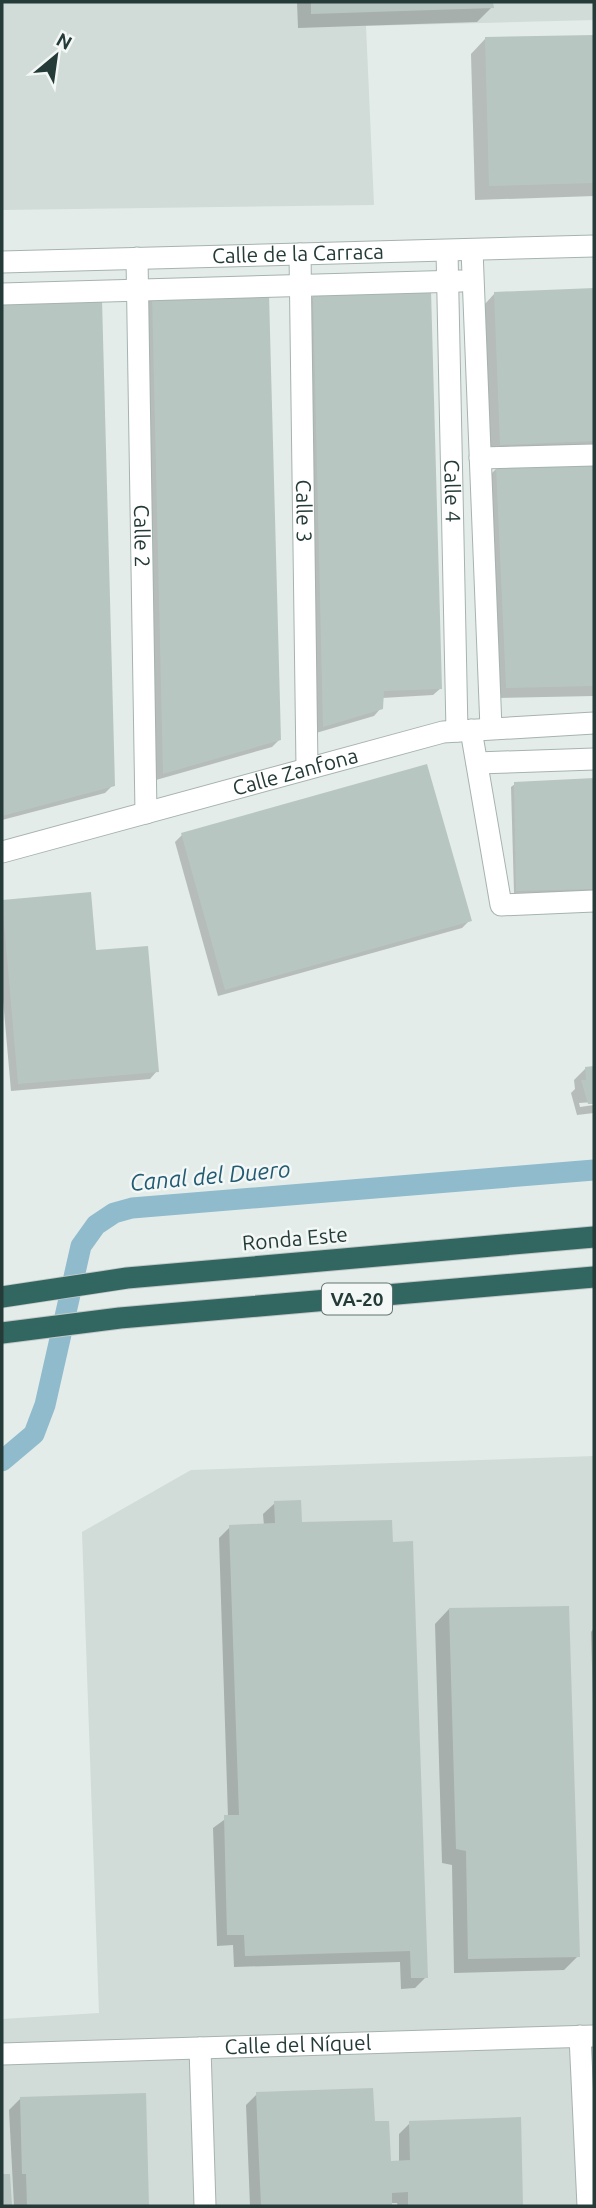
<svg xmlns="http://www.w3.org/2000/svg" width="596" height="2208" font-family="Ubuntu,sans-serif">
<rect width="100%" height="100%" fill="#e3ece9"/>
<g fill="#d1dbd8">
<polygon points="2,2 594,2 594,20 366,26 374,205 2,210"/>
<polygon points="594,1456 594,2206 2,2206 2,2019 99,2013 82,1532 191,1470"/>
</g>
<g fill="#0003">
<polygon points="297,2 492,2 492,7 477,22 298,28"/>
<polygon points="594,37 594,196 475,200 471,54 485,39"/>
<polygon points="594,290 594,451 489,455 484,305 495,293"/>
<polygon points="153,295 279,740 272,747 156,780 145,303"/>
<polygon points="314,295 441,688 433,695 382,698 381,708 374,716 316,733 307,303"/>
<polygon points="2,303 113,785 105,793 2,820"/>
<polygon points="594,464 594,696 496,698 486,479 497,468"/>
<polygon points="594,780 594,892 514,893 511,787 515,784"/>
<polygon points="182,835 470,920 462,928 218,996 175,842"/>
<polygon points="2,901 94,952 157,1071 150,1079 11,1091 2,988"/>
<polygon points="594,1068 594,1102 579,1103 580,1107 594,1105 594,1113 577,1115 571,1093 575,1089 574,1080 585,1069"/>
<polygon points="275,1503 300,1524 426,1977 415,1988 401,1989 400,1962 234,1967 233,1945 217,1946 213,1828 228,1817 219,1538 230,1527 264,1526 263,1514"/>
<polygon points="449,1609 578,1956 564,1970 454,1973 452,1865 442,1863 435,1624"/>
<polygon points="594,1628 594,1736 591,1632"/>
<polygon points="257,2094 373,2123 390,2163 399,2163 399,2134 410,2123 519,2119 522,2206 398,2206 397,2203 390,2203 390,2206 250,2206 246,2105"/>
<polygon points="144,2095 148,2206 14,2206 9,2110 20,2099"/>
</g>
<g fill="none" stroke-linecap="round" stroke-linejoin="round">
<polyline stroke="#8fbbcd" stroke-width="21" points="2,1461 34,1434 45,1405 81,1246 96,1225 114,1213 132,1208 594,1170"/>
</g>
<g fill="#b8c6c2">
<polygon points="311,2 493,2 494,8 311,14"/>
<polygon points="594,35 594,183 489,186 485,37"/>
<polygon points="594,288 594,441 500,445 494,292"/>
<polygon points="431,290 442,689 384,691 383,709 323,727 313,294"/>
<polygon points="152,293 269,294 281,740 163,774"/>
<polygon points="102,299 115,786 2,816 2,301"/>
<polygon points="594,462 594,686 506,688 496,466"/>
<polygon points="427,764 472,921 225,990 181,833"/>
<polygon points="594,778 594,889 516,891 514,782"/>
<polygon points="91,892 96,950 148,946 159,1072 18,1084 2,900"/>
<polygon points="594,1066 594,1104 588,1104 581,1080 586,1080 585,1067"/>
<polygon points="301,1500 302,1522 392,1520 393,1542 413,1541 428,1978 411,1978 410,1951 245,1956 244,1935 227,1935 224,1815 239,1815 229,1525 275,1523 274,1501"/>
<polygon points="569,1606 580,1957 468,1959 466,1851 456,1849 449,1608"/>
<polygon points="373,2088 375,2121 389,2121 391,2161 410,2160 409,2121 521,2117 523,2206 408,2206 408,2192 392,2193 392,2206 261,2206 256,2092"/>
<polygon points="146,2093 149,2206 27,2206 26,2174 22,2174 20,2097"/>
<polygon points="2,2174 10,2174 12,2206 2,2206"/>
</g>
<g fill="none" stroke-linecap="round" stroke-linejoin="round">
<defs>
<g id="minor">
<polyline points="472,250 491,728"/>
<path id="s1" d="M 447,251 L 457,731"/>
<path id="s2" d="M 300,254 L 307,767"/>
<path id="s3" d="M 137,258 L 146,813"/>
<path id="s4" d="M 2,262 L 594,246"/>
<polyline points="2,294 461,281"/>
<polyline points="480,458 594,455"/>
<polyline points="471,730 501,905 594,901"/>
<polyline points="477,763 594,759"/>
<path id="s5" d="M 2,852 L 443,732 L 594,723"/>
<polyline points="580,2036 588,2206"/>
<polyline points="200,2048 205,2206"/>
<path id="s6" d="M 2,2054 L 594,2036"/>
</g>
<g id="highway">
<polyline points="2,1297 127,1278 594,1237"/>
<polyline points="2,1333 120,1318 594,1277"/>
</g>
</defs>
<use href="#minor" stroke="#a6b3b0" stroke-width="23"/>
<use href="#highway" stroke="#c2c8c7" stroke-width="23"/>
<use href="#minor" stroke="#fff" stroke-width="21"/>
<use href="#highway" stroke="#326661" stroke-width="21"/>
</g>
<g text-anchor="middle" stroke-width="5" stroke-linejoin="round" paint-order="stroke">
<rect fill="#f3f8f6" stroke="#627471" stroke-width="2" x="322" y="1283.5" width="70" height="31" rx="5"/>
<g font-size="19" font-weight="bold" fill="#243b38">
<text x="357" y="1306">VA-20</text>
</g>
<g font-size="21" fill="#243b38" stroke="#f3f8f6">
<text dy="7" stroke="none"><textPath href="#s4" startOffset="296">Calle de la Carraca</textPath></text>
<text dy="7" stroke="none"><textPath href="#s1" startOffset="240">Calle 4</textPath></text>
<text dy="7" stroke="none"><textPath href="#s2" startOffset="257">Calle 3</textPath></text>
<text dy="7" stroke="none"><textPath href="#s3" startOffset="278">Calle 2</textPath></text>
<text dy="7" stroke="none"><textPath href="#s5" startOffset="304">Calle Zanfona</textPath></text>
<text transform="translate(295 1239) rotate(-5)" y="7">Ronda Este</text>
<text dy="7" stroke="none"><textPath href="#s6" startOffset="296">Calle del Níquel</textPath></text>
</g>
<g font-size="23" font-style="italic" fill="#225b73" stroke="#f3f8f6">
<text transform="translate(210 1176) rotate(-5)" y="8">Canal del Duero</text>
</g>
</g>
<rect width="596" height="2208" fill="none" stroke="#243b38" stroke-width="7"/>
<g transform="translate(56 56) rotate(29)" stroke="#f3f8f6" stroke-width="5" paint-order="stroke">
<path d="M0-5L12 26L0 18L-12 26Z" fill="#243b38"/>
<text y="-10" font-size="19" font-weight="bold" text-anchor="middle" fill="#243b38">N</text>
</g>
</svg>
